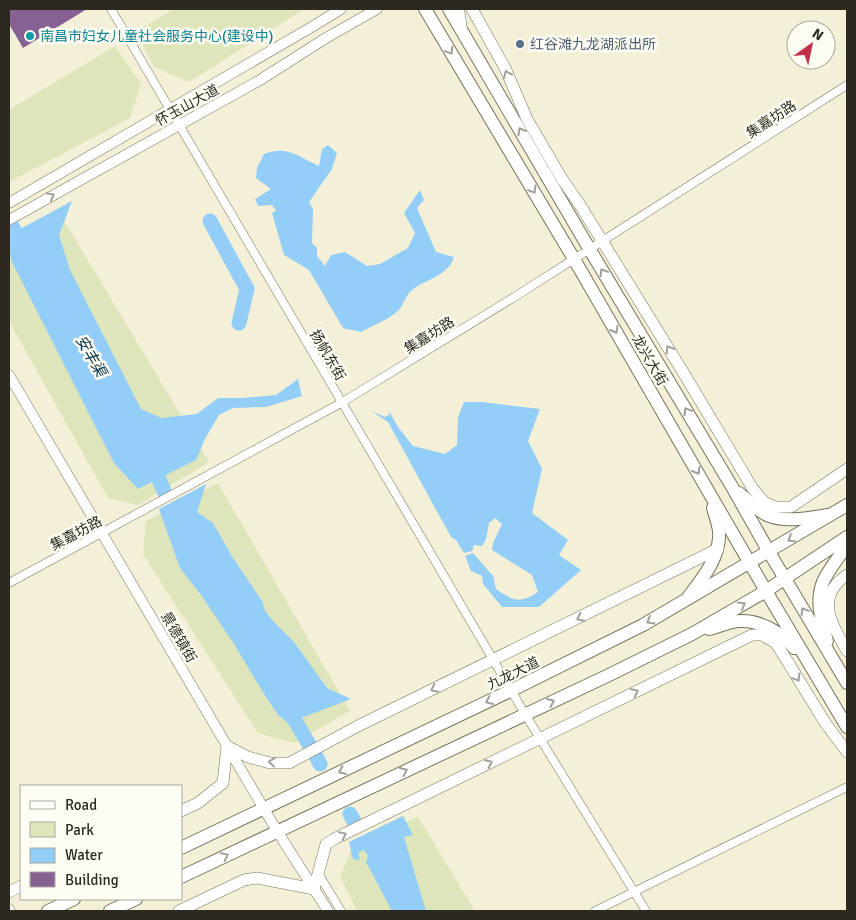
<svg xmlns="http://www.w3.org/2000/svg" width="856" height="920" font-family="Signika,'Noto Sans SC',sans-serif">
<rect width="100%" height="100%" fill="#f4f0d7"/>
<g fill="#dee5ba">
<polygon points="174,9 304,9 189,82 154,67 136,31"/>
<polygon points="115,46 141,84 130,118 9,182 9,110"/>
<polygon points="60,214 209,462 138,505 108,498 9,321 9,243"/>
<polygon points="218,483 350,711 294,743 258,733 143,554 146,521"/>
<polygon points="418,817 475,911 357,911 340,877 353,846"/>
</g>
<g fill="#93cef9">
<path d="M 328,145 L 337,153 L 332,169 L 309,202 L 313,209 L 312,243 L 317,248 L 317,256 L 325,266 L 331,255 L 345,252 L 367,266 L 380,264 L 408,248 L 415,233 L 404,213 L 420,190 L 424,200 L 417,208 L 436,252 L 454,257 C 447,278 425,278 410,292 C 405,297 403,306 398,311 C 391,318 370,327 361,332 L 343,328 L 309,270 L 284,255 L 272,213 L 276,211 L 272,205 L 258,206 L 255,199 L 271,189 L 256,178 L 257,168 L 264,154 C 288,145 298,157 319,166 L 322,149 Z"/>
<polygon points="72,201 59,235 70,270 141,409 161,418 197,414 218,398 243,398 276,395 298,379 302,396 266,407 233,408 219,415 205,439 196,460 138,489 114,463 12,262 9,251 9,235"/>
<path d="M 464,402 L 482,402 L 540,409 L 528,441 L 542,469 L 532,513 L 568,540 L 559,555 L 581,570 L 539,607 L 502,607 L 483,584 L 482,576 L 471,571 L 465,556 L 473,553 L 493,576 L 496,589 C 513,601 520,604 538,592 L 532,575 L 492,550 L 493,543 L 502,524 L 495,518 L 489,523 L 486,539 L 482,546 L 474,545 L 472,551 L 464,553 L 456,540 L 451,537 L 388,422 L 371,411 L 385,417 L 390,414 L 388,409 L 398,427 L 413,446 L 445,454 L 457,445 L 458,417 Z"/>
<polygon points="206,484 197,512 213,523 233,558 262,601 265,611 274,622 294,642 327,688 351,699 288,723 278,715 264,694 234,644 201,595 180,568 159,509"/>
<polygon points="403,816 413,835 404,837 426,911 392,911 366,862 368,856 364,850 358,853 360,860 353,859 349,842"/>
</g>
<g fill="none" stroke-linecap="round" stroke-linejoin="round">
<g stroke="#93cef9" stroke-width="15">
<polyline points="210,221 247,289 239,323"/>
<polyline points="11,225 26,249"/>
<polyline points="151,461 164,491"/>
<polyline points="285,704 310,746"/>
<polyline points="315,754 320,764"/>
<polyline points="350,814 355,823"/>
</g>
</g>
<polygon fill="#876191" points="9,9 87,9 23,48 9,24"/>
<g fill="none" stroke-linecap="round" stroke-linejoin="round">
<defs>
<g id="minor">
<polyline points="111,9 525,714 646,911"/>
<polyline points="9,583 341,403 516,296 847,85"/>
<polyline points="318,873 341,911"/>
<polyline points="9,908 11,911"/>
<polyline points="595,911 847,787"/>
</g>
<g id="tertiary">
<polyline points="459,9 462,29"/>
<polyline points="9,203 310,28 341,9"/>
<polyline points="9,220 260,80 326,38 377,9"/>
<polyline points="9,375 277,831 328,911"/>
</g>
<g id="secondary">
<polyline points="472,9 505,68 527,119 562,179 580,205 683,372 753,489 764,502 775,507 791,507 847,469"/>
<path d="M 847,575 C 814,597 832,624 847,651"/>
<polyline points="181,811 198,803 223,783 227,746 248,757 270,763 289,763 358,726 718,549"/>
<polyline points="9,892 21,886"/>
<polyline points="179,911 244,880 257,878 314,889 326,844 334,839 752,635 762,635 776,643 826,724 847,752"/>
</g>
<g id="primary">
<polyline points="425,9 574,259 766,591 847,727"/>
<polyline points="449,9 590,250 734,490 769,552 847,683"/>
<path d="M 739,493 C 747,500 757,510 767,515 C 786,523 808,518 828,515"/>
<path d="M 689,596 C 703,578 721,556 719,531 C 718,523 715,515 713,508"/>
<path d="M 709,629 C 719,627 730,621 740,621 C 760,620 782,633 794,648"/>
<path d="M 827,641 C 822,622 815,601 823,582 C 828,570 840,556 847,545"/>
<polyline points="181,848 512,690 643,625 847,505"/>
<polyline points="181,877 607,676 692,634 766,591 847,537"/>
<polyline points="48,911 74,899"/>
<polyline points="110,911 136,899"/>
</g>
</defs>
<use href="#minor" stroke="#77735d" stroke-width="9"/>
<use href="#tertiary" stroke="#77735d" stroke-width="11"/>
<use href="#secondary" stroke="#77735d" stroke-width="12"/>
<use href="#primary" stroke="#77735d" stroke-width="14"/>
<use href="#minor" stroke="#fff" stroke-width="8"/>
<use href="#tertiary" stroke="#fff" stroke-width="10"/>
<use href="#secondary" stroke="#fff" stroke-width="11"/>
<use href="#primary" stroke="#fff" stroke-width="12"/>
</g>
<defs><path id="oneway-chevron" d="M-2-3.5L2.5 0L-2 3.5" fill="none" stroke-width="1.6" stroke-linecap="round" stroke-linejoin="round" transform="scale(1.25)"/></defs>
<g stroke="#a09f9b">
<use href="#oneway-chevron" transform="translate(450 51) rotate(59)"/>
<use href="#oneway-chevron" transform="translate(507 74) rotate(-114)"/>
<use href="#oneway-chevron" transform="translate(521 131) rotate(-120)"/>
<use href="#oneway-chevron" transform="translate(533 190) rotate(59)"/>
<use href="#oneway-chevron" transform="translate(51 196) rotate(-29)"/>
<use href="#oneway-chevron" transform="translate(603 272) rotate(-121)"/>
<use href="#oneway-chevron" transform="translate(615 330) rotate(60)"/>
<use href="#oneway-chevron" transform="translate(669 349) rotate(-122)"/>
<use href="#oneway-chevron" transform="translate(687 411) rotate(-121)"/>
<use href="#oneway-chevron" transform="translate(697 471) rotate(60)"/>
<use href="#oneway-chevron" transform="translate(791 539) rotate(149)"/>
<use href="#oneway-chevron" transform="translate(742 605) rotate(-30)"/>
<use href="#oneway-chevron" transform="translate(804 611) rotate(-121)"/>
<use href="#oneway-chevron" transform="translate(580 618) rotate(154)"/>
<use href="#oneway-chevron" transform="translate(650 621) rotate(150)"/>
<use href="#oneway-chevron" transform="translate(797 678) rotate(59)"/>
<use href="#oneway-chevron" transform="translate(434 689) rotate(154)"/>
<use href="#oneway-chevron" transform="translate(635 692) rotate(-26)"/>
<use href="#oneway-chevron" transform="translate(489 701) rotate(155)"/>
<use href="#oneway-chevron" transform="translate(551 702) rotate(-24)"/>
<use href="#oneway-chevron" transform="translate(272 762) rotate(-174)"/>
<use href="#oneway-chevron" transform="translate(489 763) rotate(-26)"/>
<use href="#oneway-chevron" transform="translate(342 771) rotate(155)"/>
<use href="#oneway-chevron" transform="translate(404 771) rotate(-25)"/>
<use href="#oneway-chevron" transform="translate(343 835) rotate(-26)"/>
<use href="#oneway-chevron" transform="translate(225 856) rotate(-26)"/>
</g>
<circle fill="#0f9aa8" stroke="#fefdf3" stroke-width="2" cx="30" cy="36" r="5"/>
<circle fill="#5c6f8a" stroke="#fefdf3" stroke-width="2" cx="520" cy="44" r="5"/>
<g text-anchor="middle" stroke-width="5" stroke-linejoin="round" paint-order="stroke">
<g font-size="14" fill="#0d838f" stroke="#fefdf3" text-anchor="start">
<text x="40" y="41">南昌市妇女儿童社会服务中心(建设中)</text>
</g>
<g font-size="14" fill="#4e5e75" stroke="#fefdf3" text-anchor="start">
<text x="530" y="49">红谷滩九龙湖派出所</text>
</g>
<g font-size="14" fill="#2b2920" stroke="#fefdf3">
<text transform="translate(187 105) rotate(-29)" y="5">怀玉山大道</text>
<text transform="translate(771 119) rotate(-33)" y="5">集嘉坊路</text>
<text transform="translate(429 335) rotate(-32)" y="5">集嘉坊路</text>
<text transform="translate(328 355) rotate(60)" y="5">扬帆东街</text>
<text transform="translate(650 360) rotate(60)" y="5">龙兴大街</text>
<text transform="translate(76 533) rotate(-28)" y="5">集嘉坊路</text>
<text transform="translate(179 637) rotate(60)" y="5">景德镇街</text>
<text transform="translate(513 673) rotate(-26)" y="5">九龙大道</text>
</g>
<g font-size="15" font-style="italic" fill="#00314c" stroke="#fefdf3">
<text transform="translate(91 356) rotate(59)" y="5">安丰渠</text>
</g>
</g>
<rect width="856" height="920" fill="none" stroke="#2b2920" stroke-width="20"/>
<rect x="20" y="785" width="162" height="115" fill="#fefdf3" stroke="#aaa89f"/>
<rect x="30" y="801" width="25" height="8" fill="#ffffff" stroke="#aaa89f"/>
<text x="65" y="810" font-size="15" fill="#2b2920">Road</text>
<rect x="30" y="822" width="25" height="15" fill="#dee5ba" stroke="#aaa89f"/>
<text x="65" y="835" font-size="15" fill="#2b2920">Park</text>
<rect x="30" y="848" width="25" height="15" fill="#93cef9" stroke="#aaa89f"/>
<text x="65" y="860" font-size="15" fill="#2b2920">Water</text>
<rect x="30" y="872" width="25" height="15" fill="#876191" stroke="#aaa89f"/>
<text x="65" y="885" font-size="15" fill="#2b2920">Building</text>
<g transform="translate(811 45) rotate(33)"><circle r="24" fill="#fefdf3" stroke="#aaa89f"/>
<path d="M0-4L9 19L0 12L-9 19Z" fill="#c2314c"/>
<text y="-8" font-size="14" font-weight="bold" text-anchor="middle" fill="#2b2920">N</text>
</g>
</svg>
